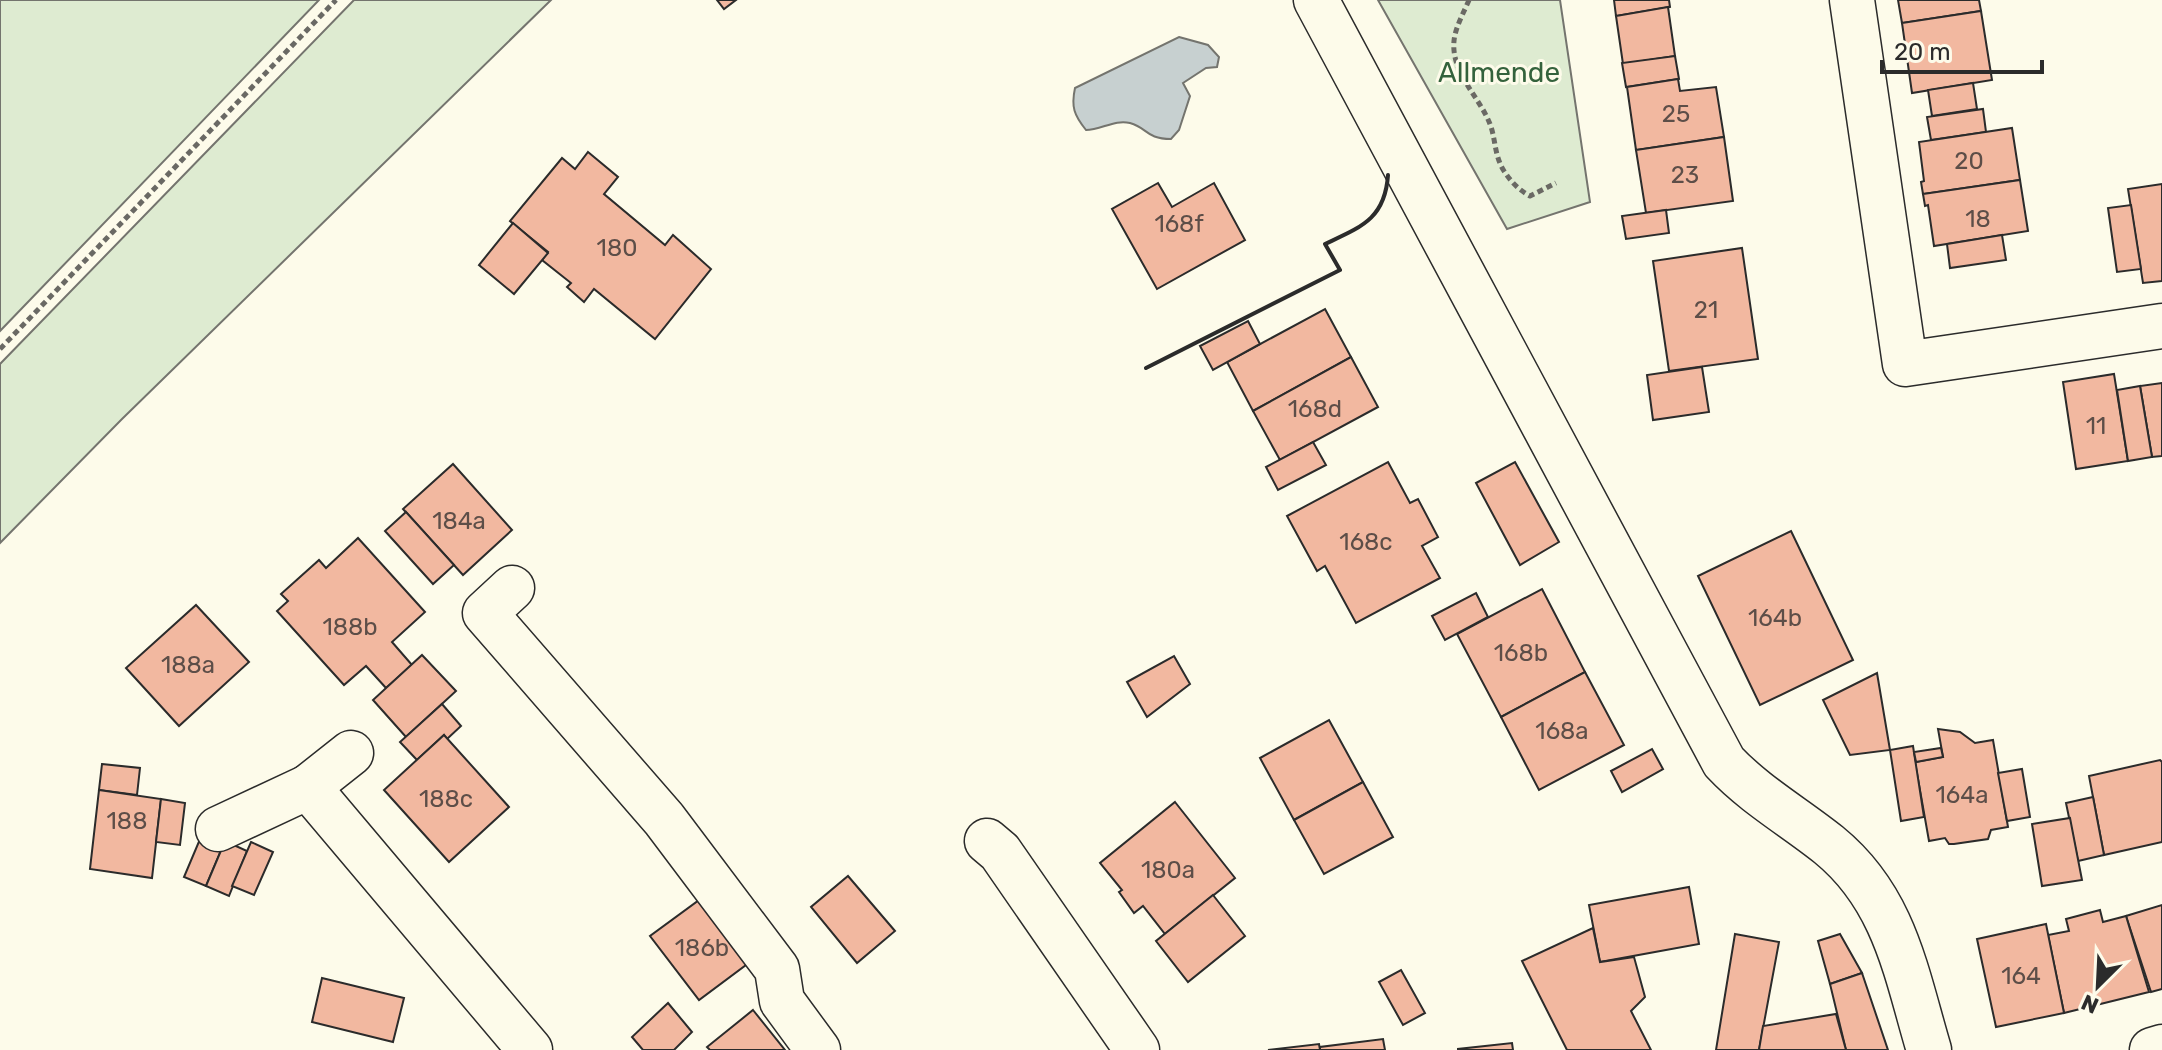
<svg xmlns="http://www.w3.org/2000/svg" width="2162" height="1050" font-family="Rubik,sans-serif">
<rect width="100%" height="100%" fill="#fdfbea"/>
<g fill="#deebd1" stroke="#74746e" stroke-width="2">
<polygon points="0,0 319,0 0,331"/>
<polygon points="354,0 551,0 122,419 0,543 0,364"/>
<polygon points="1378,0 1560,0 1590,202 1507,229"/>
</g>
<path fill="#c7d0d0" stroke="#74746e" stroke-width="2" d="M 1179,37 L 1208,45 L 1219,57 L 1217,67 L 1206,68 L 1183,83 L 1190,96 L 1179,130 L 1171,139 C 1146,139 1148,128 1130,123 C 1115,119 1101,130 1086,130 C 1074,115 1071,107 1075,88 Z"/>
<g fill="#f2b8a0" stroke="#2b2b2b" stroke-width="2">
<polygon points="717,0 736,0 724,9"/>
<polygon points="1614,0 1669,0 1670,7 1616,16"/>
<polygon points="1898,0 1979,0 1981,11 1902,23"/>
<polygon points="1668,7 1675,56 1623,64 1616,16"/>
<polygon points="1981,11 1992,80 1912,93 1902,23"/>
<polygon points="1675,56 1679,79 1626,87 1622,63"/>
<polygon points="1678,79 1680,91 1716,87 1724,137 1636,150 1627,87"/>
<polygon points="1973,83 1977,109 1932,116 1928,90"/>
<polygon points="1983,109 1986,132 1931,140 1927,117"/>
<polygon points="2012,128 2020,180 1923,194 1921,182 1924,181 1919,142"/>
<polygon points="1724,137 1733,201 1646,213 1636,150"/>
<polygon points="588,152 618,177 604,194 665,245 673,235 711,269 655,339 594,289 584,302 567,287 571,283 542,260 548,252 510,221 562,158 575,169"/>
<polygon points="2020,180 2028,231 1934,246 1928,205 1925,206 1923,194"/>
<polygon points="1158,183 1172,207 1214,183 1245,240 1157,289 1112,209"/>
<polygon points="2162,184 2162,281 2143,283 2128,189"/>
<polygon points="2131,205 2141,269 2117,272 2108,208"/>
<polygon points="1666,210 1669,233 1626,239 1622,216"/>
<polygon points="513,223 548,253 514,294 479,265"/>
<polygon points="2002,235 2006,260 1950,268 1947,244"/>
<polygon points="1742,248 1758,359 1669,371 1653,261"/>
<polygon points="1325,309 1351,357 1253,411 1227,362"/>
<polygon points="1248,321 1260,344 1213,370 1200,346"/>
<polygon points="1351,357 1378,407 1280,460 1253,411"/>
<polygon points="1702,367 1709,412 1653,420 1647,375"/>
<polygon points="2114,374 2128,461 2076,469 2063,382"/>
<polygon points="2162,383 2162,456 2152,457 2140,386"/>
<polygon points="2140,386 2152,457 2128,461 2117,390"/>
<polygon points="1313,442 1326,465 1278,490 1266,467"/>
<polygon points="1388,462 1410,503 1418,499 1438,537 1422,546 1440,578 1356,623 1325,566 1317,571 1287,516"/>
<polygon points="1515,462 1559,542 1520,565 1476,483"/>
<polygon points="453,464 512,530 463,575 403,509"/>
<polygon points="406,512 454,565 433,584 385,531"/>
<polygon points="1791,531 1853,660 1760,705 1698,576"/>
<polygon points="358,538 425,612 392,642 412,665 386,688 366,666 344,685 277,611 288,601 281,594 319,560 326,568"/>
<polygon points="1542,589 1585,672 1501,717 1457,634"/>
<polygon points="1476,593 1488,617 1445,640 1432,616"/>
<polygon points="196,605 249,662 179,726 126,668"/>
<polygon points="422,655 456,691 406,737 373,700"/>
<polygon points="1174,656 1190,684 1147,717 1127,682"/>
<polygon points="1585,672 1624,745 1539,790 1501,717"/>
<polygon points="1877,673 1890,750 1850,755 1823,700"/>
<polygon points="442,704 461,726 447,739 444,735 417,760 400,742"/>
<polygon points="1329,720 1363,782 1294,820 1260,758"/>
<polygon points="1938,729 1960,732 1975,743 1993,740 2008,827 1991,830 1988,839 1954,844 1949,844 1945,838 1929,841 1915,762 1943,757"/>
<polygon points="444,735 509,807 449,862 384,790"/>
<polygon points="1913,746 1924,817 1901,821 1890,750"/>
<polygon points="1941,748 1943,757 1916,762 1914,752"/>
<polygon points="1652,749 1663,769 1622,792 1611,771"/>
<polygon points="2160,760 2162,762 2162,842 2104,855 2089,776"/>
<polygon points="102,764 140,768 137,795 99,790"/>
<polygon points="2022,769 2030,817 2007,821 1998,773"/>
<polygon points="1363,782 1393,837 1324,874 1294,820"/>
<polygon points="99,790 161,799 152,878 90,869"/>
<polygon points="2093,797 2104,855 2078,861 2066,803"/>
<polygon points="161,799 185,803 180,845 156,842"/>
<polygon points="1175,802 1235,878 1165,934 1143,906 1134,913 1119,892 1122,890 1100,863"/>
<polygon points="2070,818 2082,880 2042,886 2032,824"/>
<polygon points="203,832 225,841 206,886 184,877"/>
<polygon points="225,841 247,851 229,896 206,886"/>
<polygon points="251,842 273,852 254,895 232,886"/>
<polygon points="848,876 895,931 857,963 811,907"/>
<polygon points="1689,887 1699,944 1600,962 1589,905"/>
<polygon points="706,895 754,959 699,1000 650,936"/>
<polygon points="1213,895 1245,936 1188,982 1156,941"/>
<polygon points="2162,905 2162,989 2151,992 2126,916"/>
<polygon points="2100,910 2103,922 2126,916 2149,992 2064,1013 2048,935 2069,931 2066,919"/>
<polygon points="2046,924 2064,1013 1996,1027 1977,939"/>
<polygon points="1593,928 1600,962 1634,957 1645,997 1631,1011 1651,1050 1567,1050 1522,961"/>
<polygon points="1735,934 1779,942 1759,1050 1716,1050"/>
<polygon points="1840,934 1862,973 1830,984 1818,941"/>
<polygon points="1401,970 1425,1013 1403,1025 1379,982"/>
<polygon points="1862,973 1888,1050 1846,1050 1830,984"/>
<polygon points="322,978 404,998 393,1042 312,1022"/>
<polygon points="668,1003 692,1032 674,1050 643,1050 632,1037"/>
<polygon points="753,1010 785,1050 710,1050 707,1047"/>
<polygon points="1836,1014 1846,1050 1759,1050 1763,1026"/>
<polygon points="1383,1039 1385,1050 1320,1050 1320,1047"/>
<polygon points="1512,1043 1513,1050 1458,1050 1458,1049"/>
<polygon points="1319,1044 1320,1050 1268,1050"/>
</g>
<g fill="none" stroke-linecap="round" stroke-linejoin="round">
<defs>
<g id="minor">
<path d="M 1316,0 L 1724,762 C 1755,795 1794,817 1829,845 C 1895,899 1906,973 1929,1050"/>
<polyline points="1852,0 1905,364 2162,326"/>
<polyline points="512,588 485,613 664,819 777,969 782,1001 818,1050"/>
<polyline points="308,787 351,753"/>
<polyline points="218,829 308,787 530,1050"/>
<polyline points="987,841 1000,852 1137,1050"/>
<polyline points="2152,1050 2162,1047"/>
</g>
</defs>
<use href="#minor" stroke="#2b2b2b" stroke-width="47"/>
<g stroke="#6a6964" stroke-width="5" stroke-dasharray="6 4" stroke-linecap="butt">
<path d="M 1469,0 C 1464,12 1455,28 1454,41 C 1451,73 1479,96 1490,124 C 1496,140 1494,155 1504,171 C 1511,182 1519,190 1530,196 L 1556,183"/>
<polyline points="0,349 336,0"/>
</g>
<use href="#minor" stroke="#fdfbea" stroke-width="44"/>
<path stroke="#2b2b2b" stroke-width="4" d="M 1146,368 L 1340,270 L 1325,244 C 1361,227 1385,219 1388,175"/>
</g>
<g text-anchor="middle" stroke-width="6" stroke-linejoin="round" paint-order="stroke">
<g font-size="24" fill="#5d4e48">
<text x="1676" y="122">25</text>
<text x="1969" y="169">20</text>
<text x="1685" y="183">23</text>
<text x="1978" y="227">18</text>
<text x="1179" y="232">168f</text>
<text x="617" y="256">180</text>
<text x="1706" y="318">21</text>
<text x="1315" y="417">168d</text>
<text x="2096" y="434">11</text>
<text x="459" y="529">184a</text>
<text x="1366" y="550">168c</text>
<text x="1775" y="626">164b</text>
<text x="350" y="635">188b</text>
<text x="1521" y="661">168b</text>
<text x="188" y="673">188a</text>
<text x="1562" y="739">168a</text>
<text x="1962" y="803">164a</text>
<text x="446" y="807">188c</text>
<text x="127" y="829">188</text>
<text x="1168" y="878">180a</text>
<text x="702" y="956">186b</text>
<text x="2021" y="984">164</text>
</g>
<g font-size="28" fill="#34623c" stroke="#fdfbea">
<text x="1499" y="82">Allmende</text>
</g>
</g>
<g transform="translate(2098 986) rotate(204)" stroke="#fdfbea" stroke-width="6" paint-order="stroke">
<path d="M0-6L14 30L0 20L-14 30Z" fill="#2b2b2b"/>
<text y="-12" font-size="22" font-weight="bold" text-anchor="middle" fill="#2b2b2b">N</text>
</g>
<path d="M1882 60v12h160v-12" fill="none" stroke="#2b2b2b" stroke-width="4"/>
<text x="1894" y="60" font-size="24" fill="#2b2b2b" stroke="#fdfbea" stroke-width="6" paint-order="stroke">20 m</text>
</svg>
